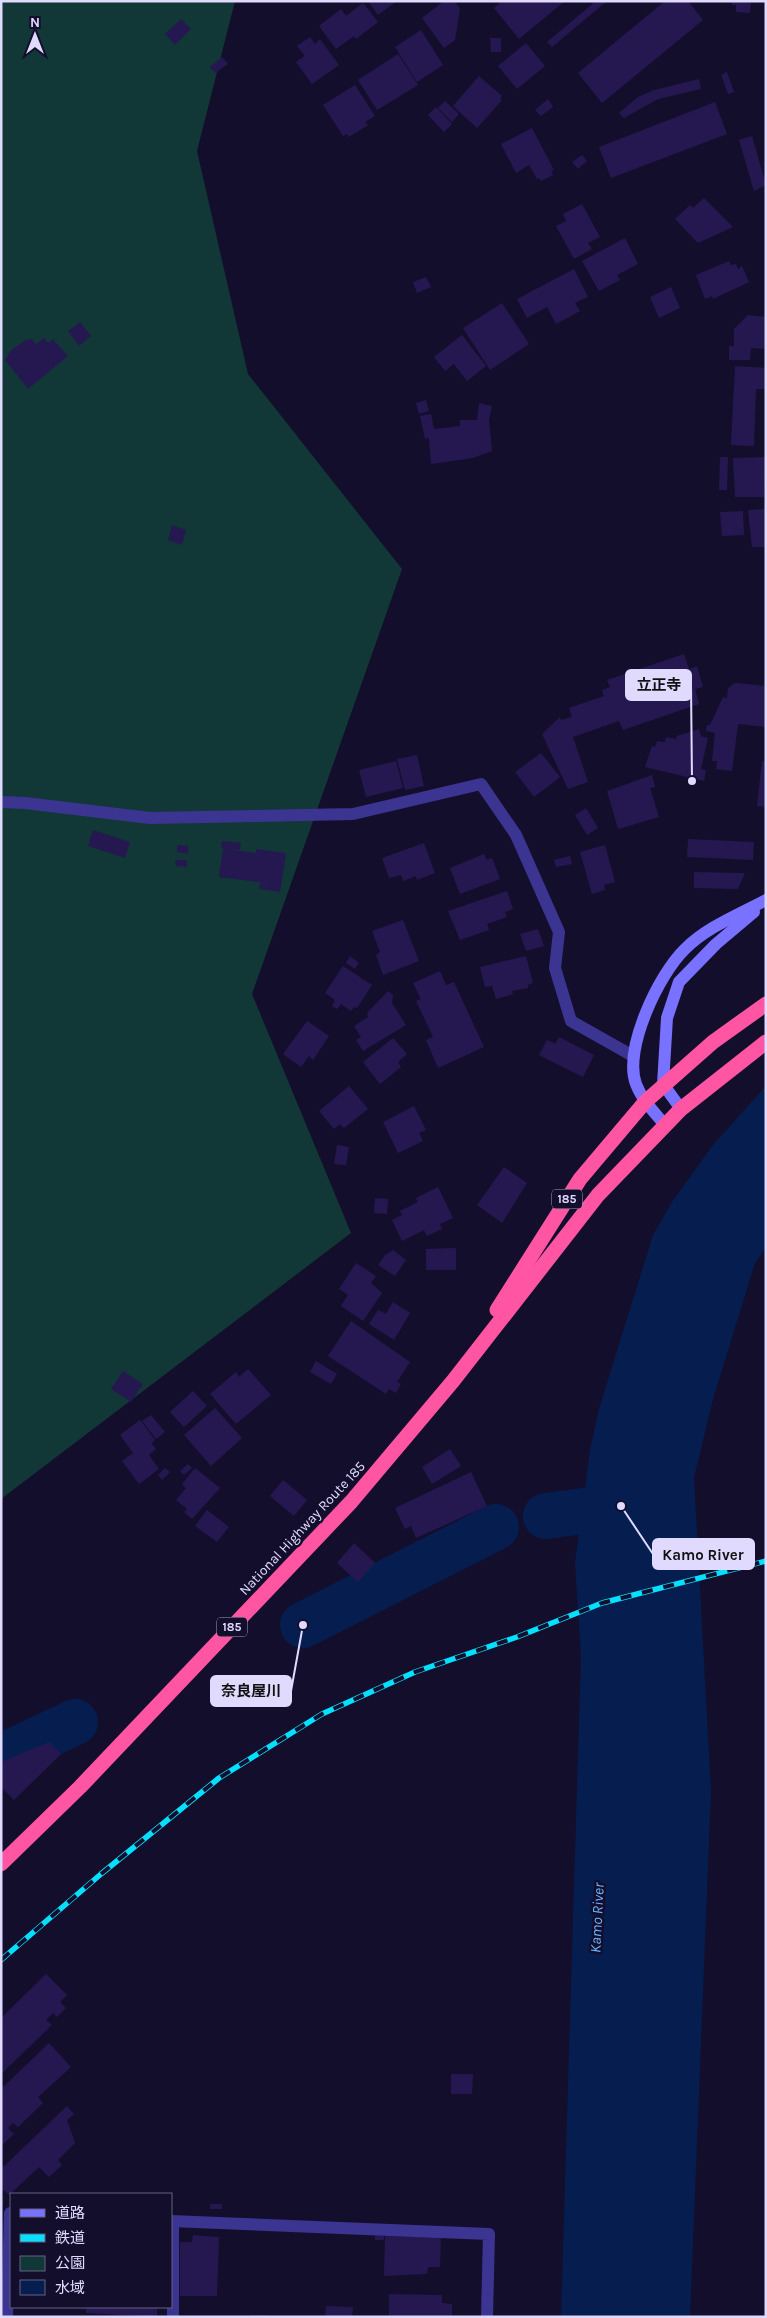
<svg xmlns="http://www.w3.org/2000/svg" width="767" height="2318" font-family="Karla,'Noto Sans JP',sans-serif">
<rect width="100%" height="100%" fill="#140e2d"/>
<polygon fill="#113837" points="1,1 235,1 197,151 248,374 402,569 252,994 351,1233 1,1499"/>
<polygon fill="#051e4f" points="766,1086 766,1247 755,1263 713,1399 694,1478 711,1791 690,2317 561,2317 581,1655 575,1563 590,1450 599,1409 653,1235 672,1202 713,1145"/>
<g fill="none" stroke-linecap="round" stroke-linejoin="round">
<g stroke="#051e4f" stroke-width="46">
<polyline points="546,1516 621,1506"/>
<polyline points="303,1625 496,1527"/>
<polyline points="1,1757 75,1722"/>
</g>
</g>
<g fill="#251850">
<polygon points="368,1 397,1 378,15"/>
<polygon points="444,1 454,1 460,8 455,40 444,48 422,18"/>
<polygon points="502,1 565,1 519,39 494,8"/>
<polygon points="596,1 607,1 552,47 547,42"/>
<polygon points="665,1 688,1 703,20 602,103 578,73"/>
<polygon points="732,1 751,1 750,13 736,12 736,5 732,5"/>
<polygon points="363,3 378,22 356,39 354,36 336,49 319,26 341,9 346,16"/>
<polygon points="181,19 191,29 175,45 165,34"/>
<polygon points="421,30 443,65 417,82 395,47"/>
<polygon points="310,37 315,44 320,39 339,65 312,84 296,62 305,56 297,46"/>
<polygon points="490,38 501,38 501,52 491,52"/>
<polygon points="526,43 545,66 517,89 498,66"/>
<polygon points="398,54 418,85 377,110 358,80"/>
<polygon points="222,57 228,64 215,73 210,67"/>
<polygon points="727,72 734,92 728,94 721,75"/>
<polygon points="479,76 502,96 500,98 502,100 477,128 453,106"/>
<polygon points="699,79 701,89 658,99 624,118 619,113 638,97 654,90"/>
<polygon points="355,85 375,116 365,122 368,125 349,137 347,134 343,136 323,105"/>
<polygon points="548,99 553,107 541,116 535,110"/>
<polygon points="445,101 459,114 452,122 438,108"/>
<polygon points="715,102 727,134 611,178 599,147"/>
<polygon points="436,107 452,124 444,132 428,115"/>
<polygon points="532,128 554,170 551,171 553,175 541,181 539,178 537,179 529,165 516,173 501,144"/>
<polygon points="752,136 766,185 754,191 739,140"/>
<polygon points="582,155 587,161 578,169 572,162"/>
<polygon points="704,198 733,227 698,243 675,219 690,205 693,208"/>
<polygon points="582,204 600,237 588,243 592,249 574,259 556,226 566,221 563,214"/>
<polygon points="625,238 638,264 617,275 620,280 599,291 582,261"/>
<polygon points="729,261 731,265 736,264 738,269 742,266 749,282 713,299 712,296 705,299 696,275"/>
<polygon points="574,269 588,297 575,303 580,311 556,324 547,307 527,318 517,299"/>
<polygon points="426,277 431,287 417,293 413,282"/>
<polygon points="671,287 680,308 659,318 650,297"/>
<polygon points="502,303 529,344 490,370 463,328"/>
<polygon points="748,315 766,317 765,349 751,348 750,360 729,360 729,346 734,346 734,329"/>
<polygon points="80,322 91,336 79,346 68,331"/>
<polygon points="462,335 486,366 467,381 454,364 445,371 434,357"/>
<polygon points="44,338 48,343 53,339 68,356 28,389 5,360 11,350 26,340 32,339 36,344"/>
<polygon points="735,366 766,368 766,389 756,389 754,446 731,445"/>
<polygon points="426,400 429,411 419,414 416,403"/>
<polygon points="479,403 492,406 489,420 492,451 473,458 431,464 429,438 425,439 420,416 431,414 434,429 460,426 460,420 477,420"/>
<polygon points="720,457 728,457 727,490 719,490"/>
<polygon points="766,457 764,497 735,497 733,458"/>
<polygon points="766,509 766,547 752,547 748,510"/>
<polygon points="743,511 744,535 722,536 720,512"/>
<polygon points="172,525 186,530 182,545 168,540"/>
<polygon points="684,654 689,669 697,666 703,687 695,689 699,704 623,730 619,721 573,737 588,782 568,789 542,734 560,717 561,720 572,717 569,708 604,696 602,690 610,687 607,680"/>
<polygon points="735,683 766,686 766,727 738,724 732,771 716,769 717,761 712,761 715,733 706,731 707,725 710,725 723,697 727,698 728,688"/>
<polygon points="699,729 701,736 708,738 701,769 706,770 704,781 645,767 652,746 655,747 657,741 665,742 666,737 676,739 677,736"/>
<polygon points="541,753 560,777 534,797 515,772"/>
<polygon points="417,755 424,786 405,790 397,759"/>
<polygon points="396,761 403,788 366,797 359,770"/>
<polygon points="762,761 766,762 766,807 757,806"/>
<polygon points="652,775 655,787 650,788 659,817 618,829 607,791"/>
<polygon points="586,808 598,828 587,835 575,815"/>
<polygon points="93,830 130,842 125,858 88,846"/>
<polygon points="688,839 754,842 753,860 687,857"/>
<polygon points="222,841 241,843 240,850 226,849 256,853 256,849 286,853 280,892 259,889 260,883 273,884 219,877 223,848 221,848"/>
<polygon points="424,843 435,873 417,880 416,876 403,881 401,875 389,878 382,858"/>
<polygon points="177,845 188,846 188,854 177,852"/>
<polygon points="605,845 615,882 604,885 605,890 592,894 580,852"/>
<polygon points="484,854 487,860 492,858 500,879 460,894 450,868"/>
<polygon points="570,856 572,864 556,867 554,860"/>
<polygon points="175,860 187,860 187,867 176,866"/>
<polygon points="694,872 740,873 745,873 738,889 694,888"/>
<polygon points="507,891 513,909 505,912 507,917 487,924 489,930 460,940 448,911"/>
<polygon points="403,920 419,961 383,975 376,955 380,952 372,931"/>
<polygon points="538,929 544,946 526,951 520,934"/>
<polygon points="350,956 359,963 355,969 346,963"/>
<polygon points="526,956 533,983 528,985 528,988 512,991 513,994 496,999 492,986 485,987 480,967"/>
<polygon points="343,966 372,985 357,1008 354,1007 351,1011 341,1004 337,1009 332,1006 335,1000 325,993"/>
<polygon points="440,971 446,985 454,982 484,1047 438,1068 426,1040 433,1037 416,1001 421,999 413,983"/>
<polygon points="388,991 393,995 392,1003 406,1025 363,1051 356,1040 361,1037 354,1026 368,1017 367,1013"/>
<polygon points="307,1021 329,1036 313,1060 309,1056 301,1067 283,1054"/>
<polygon points="559,1037 594,1055 583,1077 539,1055 547,1040 555,1044"/>
<polygon points="393,1038 407,1054 398,1062 401,1067 380,1084 363,1062"/>
<polygon points="349,1086 368,1109 344,1128 340,1124 334,1129 319,1111"/>
<polygon points="414,1106 426,1130 419,1133 423,1141 398,1153 383,1122"/>
<polygon points="337,1145 349,1147 346,1165 334,1164"/>
<polygon points="504,1167 527,1183 502,1223 477,1205"/>
<polygon points="438,1187 453,1218 440,1224 442,1229 427,1236 424,1230 402,1241 392,1220 402,1215 400,1211 418,1202 416,1198"/>
<polygon points="375,1198 388,1199 387,1214 374,1213"/>
<polygon points="456,1248 456,1270 426,1270 426,1249"/>
<polygon points="393,1250 406,1260 395,1276 378,1265 385,1255"/>
<polygon points="356,1263 376,1276 371,1283 382,1293 363,1321 341,1306 348,1295 339,1289"/>
<polygon points="393,1302 410,1313 394,1340 369,1324 378,1310 386,1314"/>
<polygon points="351,1321 410,1362 397,1382 401,1384 396,1393 389,1389 386,1394 328,1356"/>
<polygon points="316,1361 337,1374 331,1384 310,1372"/>
<polygon points="248,1369 271,1395 236,1424 210,1394 236,1372 239,1377"/>
<polygon points="123,1371 143,1384 131,1402 111,1389"/>
<polygon points="193,1391 207,1406 184,1427 170,1412"/>
<polygon points="215,1408 242,1438 211,1466 184,1435"/>
<polygon points="151,1415 165,1432 156,1439 142,1421"/>
<polygon points="140,1420 155,1440 151,1443 156,1449 149,1455 159,1469 139,1484 122,1461 133,1453 120,1435"/>
<polygon points="450,1449 461,1466 432,1484 422,1467"/>
<polygon points="188,1464 192,1468 184,1475 180,1471"/>
<polygon points="165,1468 170,1472 162,1480 158,1475"/>
<polygon points="195,1468 220,1488 192,1519 184,1512 187,1509 176,1500 186,1488 182,1484"/>
<polygon points="471,1472 487,1506 416,1538 411,1526 405,1529 395,1508"/>
<polygon points="283,1480 307,1500 294,1516 270,1496"/>
<polygon points="207,1510 229,1527 217,1542 195,1526"/>
<polygon points="354,1543 375,1563 358,1582 337,1563"/>
<polygon points="49,1742 61,1754 14,1800 1,1787 1,1762"/>
<polygon points="46,1974 67,1995 60,2002 66,2008 57,2017 53,2013 46,2020 52,2025 1,2074 1,2018"/>
<polygon points="49,2043 71,2067 38,2097 43,2103 18,2127 13,2123 8,2128 14,2134 1,2146 1,2089"/>
<polygon points="451,2074 473,2074 472,2094 451,2094"/>
<polygon points="67,2106 74,2114 67,2120 75,2143 58,2160 62,2165 49,2177 39,2167 9,2195 4,2190 1,2193 1,2169"/>
<rect x="210" y="2204" width="12" height="5"/>
<polygon points="193,2235 219,2237 217,2296 180,2296 180,2242 192,2242"/>
<polygon points="375,2235 384,2236 384,2240 375,2240"/>
<polygon points="385,2236 441,2237 440,2267 428,2267 427,2274 384,2276"/>
<polygon points="389,2294 442,2295 442,2303 452,2304 452,2317 389,2317"/>
<polygon points="326,2306 353,2307 352,2317 325,2317"/>
<polygon points="86,2307 157,2307 157,2317 86,2313"/>
<rect x="250" y="2315" width="18" height="2"/>
</g>
<g fill="none" stroke-linecap="round" stroke-linejoin="round">
<g stroke="#3b3591" stroke-width="12">
<polyline points="1,802 25,803 150,818 353,814 481,784 516,835 559,932 555,968 571,1021 633,1056"/>
<polyline points="171,2221 489,2234 487,2317"/>
<polyline points="7,2317 10,2213"/>
<polyline points="173,2317 173,2222"/>
</g>
<g stroke="#7971ff" stroke-width="12">
<polyline points="681,1109 663,1084 667,1018 679,982 716,944 754,912"/>
<path d="M 665,1125 C 654,1112 642,1100 636,1084 C 623,1049 659,974 685,949 C 707,927 738,915 766,900"/>
</g>
<g stroke="#ff55a2" stroke-width="15">
<polyline points="497,1310 580,1179 645,1102 713,1042 766,1004"/>
<polyline points="1,1864 80,1787 351,1502 453,1381 598,1195 681,1109 766,1042"/>
</g>
<defs>
<polyline id="rail" points="1,1960 101,1874 219,1778 322,1714 415,1672 517,1637 602,1603 766,1561"/>
</defs>
<use href="#rail" stroke="#06e0ff" stroke-width="5.5"/>
<use href="#rail" stroke="#140e2d" stroke-width="4" stroke-dasharray="11" stroke-linecap="butt"/>
</g>
<g text-anchor="middle" stroke-width="5" stroke-linejoin="round" paint-order="stroke">
<g fill="#140e2d" stroke="#a39dc0" stroke-width="1">
<rect x="552" y="1189.5" width="30" height="19" rx="4"/>
<rect x="217" y="1617.5" width="30" height="19" rx="4"/>
</g>
<g font-size="12" font-weight="bold" fill="#e0daff">
<text x="567" y="1203">185</text>
<text x="232" y="1631">185</text>
</g>
<g font-size="14" fill="#e0daff" stroke="#140e2d">
<text transform="translate(302 1528) rotate(-47)" y="5">National Highway Route 185</text>
</g>
<g font-size="15" font-style="italic" fill="#68b5ff" stroke="#140e2d">
<text transform="translate(597 1918) rotate(-87)" y="5">Kamo River</text>
</g>
</g>
<path fill="none" stroke="#e0daff" stroke-width="2" d="M692 781L691 685M621 1506L653 1554M303 1625L291 1691"/>
<g fill="#e0daff" stroke="#140e2d" stroke-width="2">
<circle cx="692" cy="781" r="5"/>
<circle cx="621" cy="1506" r="5"/>
<circle cx="303" cy="1625" r="5"/>
</g>
<g fill="#e0daff" stroke="#e0daff" stroke-width="2">
<rect x="626" y="670" width="65" height="30" rx="5"/>
<rect x="653" y="1539" width="101" height="30" rx="5"/>
<rect x="211" y="1676" width="80" height="30" rx="5"/>
</g>
<g font-size="15" text-anchor="middle" font-weight="bold" fill="#111">
<text x="659" y="690">立正寺</text>
<text x="703" y="1560">Kamo River</text>
<text x="251" y="1696">奈良屋川</text>
</g>
<rect width="767" height="2318" fill="none" stroke="#e0daff" stroke-width="5"/>
<rect x="10" y="2193" width="162" height="115" fill="#140e2d" stroke="#666081"/>
<rect x="20" y="2209" width="25" height="8" fill="#7971ff" stroke="#666081"/>
<text x="55" y="2218" font-size="15" fill="#e0daff">道路</text>
<rect x="20" y="2234" width="25" height="8" fill="#06e0ff" stroke="#666081"/>
<text x="55" y="2243" font-size="15" fill="#e0daff">鉄道</text>
<rect x="20" y="2256" width="25" height="15" fill="#113837" stroke="#666081"/>
<text x="55" y="2268" font-size="15" fill="#e0daff">公園</text>
<rect x="20" y="2280" width="25" height="15" fill="#051e4f" stroke="#666081"/>
<text x="55" y="2293" font-size="15" fill="#e0daff">水域</text>
<g transform="translate(35 35)" stroke="#140e2d" stroke-width="4" paint-order="stroke">
<path d="M0-4L9 19L0 12L-9 19Z" fill="#e0daff"/>
<text y="-8" font-size="14" font-weight="bold" text-anchor="middle" fill="#e0daff">N</text>
</g>
</svg>
